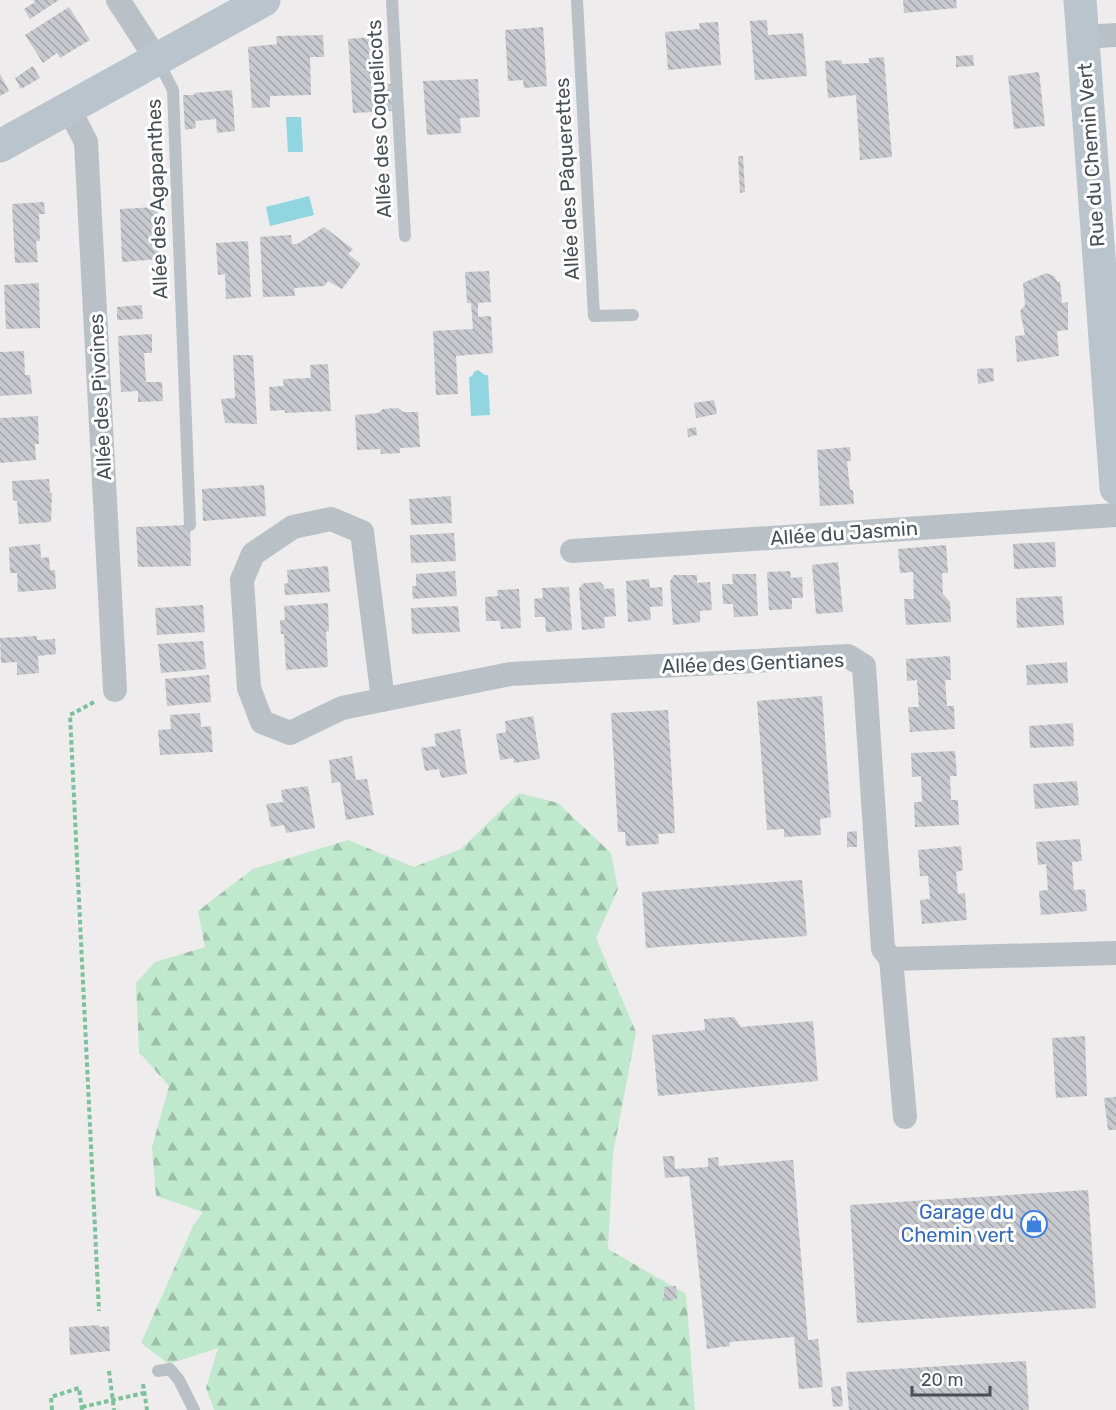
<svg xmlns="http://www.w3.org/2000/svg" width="1116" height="1410" font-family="Rubik,sans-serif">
<defs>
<pattern id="forest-firs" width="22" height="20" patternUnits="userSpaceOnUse" patternTransform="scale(1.5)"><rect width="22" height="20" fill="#bfe8cc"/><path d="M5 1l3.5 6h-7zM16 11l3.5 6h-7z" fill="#9dbea8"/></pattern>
<pattern id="building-back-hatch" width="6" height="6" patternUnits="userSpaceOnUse" patternTransform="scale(1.5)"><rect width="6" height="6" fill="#c7c9ce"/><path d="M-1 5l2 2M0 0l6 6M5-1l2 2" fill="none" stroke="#a3a6aa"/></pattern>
</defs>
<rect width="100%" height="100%" fill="#eeecec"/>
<polygon fill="url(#forest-firs)" points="519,793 558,803 611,853 618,889 596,938 636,1032 613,1154 608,1249 686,1294 695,1410 214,1410 206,1388 218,1348 169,1364 141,1343 193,1226 203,1212 156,1196 152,1147 169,1086 139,1052 136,983 155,962 205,947 198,911 253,869 348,840 414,867 461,849"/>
<g fill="#91d5e0">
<polygon points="286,117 301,117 303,152 288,152"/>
<polygon points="309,196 314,215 270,226 266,207"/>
<polygon points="478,370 485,375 488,375 490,415 471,416 469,377 472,376 474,372"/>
</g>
<g fill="url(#building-back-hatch)">
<polygon points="33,0 59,0 30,19 24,9 35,2"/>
<polygon points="903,0 956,0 957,8 904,13"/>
<polygon points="69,7 90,40 60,58 57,53 43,63 25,35"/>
<polygon points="767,20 768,35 803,33 807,76 755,80 750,21"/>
<polygon points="718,22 721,65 668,70 665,32 700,29 699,23"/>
<polygon points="543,27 547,86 524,88 523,80 508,81 505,30"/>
<polygon points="323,35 324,57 310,57 311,95 270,96 270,107 252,108 248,47 277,44 276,36"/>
<polygon points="383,36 386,84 391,84 392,111 353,113 348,39"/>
<polygon points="973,55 974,66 956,67 956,56"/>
<polygon points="884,57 892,157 860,160 856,95 828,98 825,61 841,60 842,64 869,63 869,58"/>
<polygon points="33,66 40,78 21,89 15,78"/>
<polygon points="1039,72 1045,126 1014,129 1008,76"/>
<polygon points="0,74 9,91 0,96"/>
<polygon points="478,79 480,117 460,118 461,133 427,135 423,81"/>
<polygon points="232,90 235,131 217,133 216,119 195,121 196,128 185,130 183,95 194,95 194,93"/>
<polygon points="738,156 743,156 745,192 740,193"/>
<polygon points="44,202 45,214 39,214 40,241 36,241 38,262 15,263 12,204"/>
<polygon points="157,207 160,259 122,262 120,209"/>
<polygon points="324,227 353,249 348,254 361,264 342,289 328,281 324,286 294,288 295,296 263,297 260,237 291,235 292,244 297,244"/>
<polygon points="248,241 251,297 226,299 225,274 218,275 216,243"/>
<polygon points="489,271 491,302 478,303 478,317 491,316 493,353 456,356 458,394 436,395 433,331 473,329 471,303 467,303 465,272"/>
<polygon points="1046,273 1054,276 1058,282 1060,281 1062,303 1068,302 1068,330 1057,331 1059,356 1017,362 1015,336 1025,335 1020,311 1025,305 1023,283"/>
<polygon points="39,283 40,328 6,329 4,285"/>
<polygon points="142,305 143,319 117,320 117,307"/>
<polygon points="152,334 152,353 144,353 146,382 162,382 163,401 138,402 138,391 121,392 118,336"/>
<polygon points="24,351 25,375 30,375 32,394 0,396 0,352"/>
<polygon points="233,355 253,355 257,424 225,423 221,399 235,398"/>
<polygon points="328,364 331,411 285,413 285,410 270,411 269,387 284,386 283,379 311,378 310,365"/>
<polygon points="993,368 994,381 978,384 977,369"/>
<polygon points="714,400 717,414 696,418 694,403"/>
<polygon points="398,408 403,412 418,412 420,447 400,448 400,453 381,454 380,449 357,450 355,415 378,413 383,409"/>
<polygon points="38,416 39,444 35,444 36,460 0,463 0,418"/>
<polygon points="696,427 697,435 688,437 687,429"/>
<polygon points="850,447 851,461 847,461 850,490 853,490 854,504 820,506 817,450"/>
<polygon points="49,479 50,493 52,493 51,522 19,524 17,501 13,500 12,481"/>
<polygon points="264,485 266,516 203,521 202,489"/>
<polygon points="451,496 452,523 411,525 409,499"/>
<polygon points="190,525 191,566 138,567 136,527"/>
<polygon points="454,533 456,561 411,563 410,535"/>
<polygon points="1055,542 1056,567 1014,569 1013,544"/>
<polygon points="40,544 41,558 49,557 50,570 55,570 56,589 18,592 17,573 10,573 9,547"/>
<polygon points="946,545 948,573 942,573 943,594 950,602 951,622 906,625 904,599 914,599 913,572 900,573 898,549"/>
<polygon points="838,562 843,612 816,614 812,565"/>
<polygon points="328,566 330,592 285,595 284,584 288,583 287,570"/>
<polygon points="455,571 457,596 413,599 412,586 416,586 416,574"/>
<polygon points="790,571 791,578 802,577 803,598 792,598 792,609 769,610 767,572"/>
<polygon points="732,574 756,574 758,616 734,617 733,604 723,604 722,584 733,584"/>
<polygon points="674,575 697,575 697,583 710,582 712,610 700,611 700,622 673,625 670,581"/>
<polygon points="649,579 650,588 662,587 663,606 650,607 651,620 628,622 626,581"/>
<polygon points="600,582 604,586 604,589 614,588 616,616 604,617 605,628 582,630 579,588 584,583"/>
<polygon points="569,587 572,630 546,632 545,617 535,617 534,599 543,598 542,588"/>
<polygon points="519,589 521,628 501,629 500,621 486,621 485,597 498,596 497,590"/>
<polygon points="1062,596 1064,625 1017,628 1016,598"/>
<polygon points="328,603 329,632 326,631 328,667 286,670 284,634 281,634 280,620 285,620 284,606"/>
<polygon points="203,605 205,632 157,635 155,608"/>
<polygon points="458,606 460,632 412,634 411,608"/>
<polygon points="37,636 37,640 55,639 56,654 38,656 39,673 17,675 17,662 1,663 0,638"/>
<polygon points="203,641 206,669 161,673 158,644"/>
<polygon points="950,656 951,680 945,680 947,706 954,706 955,729 910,732 908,707 919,707 917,680 907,681 906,659"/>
<polygon points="1067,662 1068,683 1027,685 1026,665"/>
<polygon points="209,675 211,702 167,706 165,679"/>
<polygon points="822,696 831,817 820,819 821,835 784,837 784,829 767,830 757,701"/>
<polygon points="668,710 675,833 658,834 659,844 626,846 625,832 618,832 611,713"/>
<polygon points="200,713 201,727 211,726 213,752 160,755 158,730 171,729 170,715"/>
<polygon points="533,716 540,759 514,763 513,758 500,760 496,734 506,732 505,721"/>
<polygon points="1073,723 1074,746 1030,748 1029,726"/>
<polygon points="460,729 467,774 441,778 439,769 425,771 421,748 436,746 434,734"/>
<polygon points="955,751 957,776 950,776 951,800 958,800 959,825 915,827 914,802 922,802 921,776 912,777 911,753"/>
<polygon points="352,756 356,780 367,779 374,815 346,820 340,782 332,783 329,760"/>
<polygon points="1077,781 1079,805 1035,809 1033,784"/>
<polygon points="308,786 315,828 286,833 284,825 271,827 266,804 283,802 281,790"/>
<polygon points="857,831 857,847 847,847 847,832"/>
<polygon points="1080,839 1082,861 1072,862 1074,890 1085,889 1087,911 1041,915 1039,891 1048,890 1046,864 1038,865 1036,842"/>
<polygon points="961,846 963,870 956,872 958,894 965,893 967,920 922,924 920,900 930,899 928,876 920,876 918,850"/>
<polygon points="802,880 807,936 646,948 642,892"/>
<polygon points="734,1017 741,1027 813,1021 818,1081 658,1096 652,1035 705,1030 704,1019"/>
<polygon points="1085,1036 1087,1096 1056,1098 1052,1038"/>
<polygon points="1116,1097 1116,1130 1108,1130 1104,1098"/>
<polygon points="663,1156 674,1156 675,1169 708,1167 708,1158 718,1157 719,1166 793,1160 808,1340 818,1339 823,1387 799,1389 794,1337 729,1342 730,1346 707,1349 689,1176 665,1178"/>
<polygon points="1088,1190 1096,1308 857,1323 850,1205"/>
<polygon points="676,1286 677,1299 664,1300 664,1287"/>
<polygon points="99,1325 99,1327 109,1326 110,1351 70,1355 69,1327"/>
<polygon points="1026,1361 1029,1410 849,1410 846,1372"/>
<polygon points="841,1386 843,1406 833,1407 831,1387"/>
</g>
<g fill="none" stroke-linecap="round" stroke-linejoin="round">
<g stroke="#7bc19a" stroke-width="4" stroke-dasharray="4.5 3" stroke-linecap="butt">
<polyline points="94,702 70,715 99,1311"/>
<polyline points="109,1371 114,1410"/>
<polyline points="143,1384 147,1410"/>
<polyline points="82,1407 144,1393"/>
<polyline points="52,1410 51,1397 79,1388 82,1410"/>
</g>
<g stroke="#b9c1c7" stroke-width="12">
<polyline points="392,0 405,236"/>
<polyline points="577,0 594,316 633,315"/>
<polyline points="158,61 173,90 190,525"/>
<polyline points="158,1371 170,1369 179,1380 194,1410"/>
</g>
<g stroke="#b9c1c7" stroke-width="24">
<polyline points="118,0 157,60"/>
<polyline points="1083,37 1116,35"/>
<polyline points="69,109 86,142 115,690"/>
<polyline points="572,551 1116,515"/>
<polyline points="383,700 362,532 331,519 293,527 253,554 242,580 249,688 262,722 290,733 342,708 510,674 848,656 864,666 883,949 891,959 1116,953"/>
<polyline points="891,959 905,1117"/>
</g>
<g stroke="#bac4cc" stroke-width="33">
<polyline points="1080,0 1116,488"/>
<polyline points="0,146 264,0"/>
</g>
</g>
<defs>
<symbol id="shop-ring" viewBox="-11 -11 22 22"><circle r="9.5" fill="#fff" stroke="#3f7fe0" stroke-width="1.5"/><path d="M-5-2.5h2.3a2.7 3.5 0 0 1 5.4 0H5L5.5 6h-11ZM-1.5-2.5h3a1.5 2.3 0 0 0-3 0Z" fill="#3f7fe0"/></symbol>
</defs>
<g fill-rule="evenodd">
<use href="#shop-ring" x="1019" y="1209" width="30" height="30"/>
</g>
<g text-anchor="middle" stroke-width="6" stroke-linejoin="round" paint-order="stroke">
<g font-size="20" fill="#475057" stroke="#fff">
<text transform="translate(379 119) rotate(-93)" y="7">Allée des Coquelicots</text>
<text transform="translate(1091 155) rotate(-94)" y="7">Rue du Chemin Vert</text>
<text transform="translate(567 179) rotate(-93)" y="7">Allée des Pâquerettes</text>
<text transform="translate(157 199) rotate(-92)" y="7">Allée des Agapanthes</text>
<text transform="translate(100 397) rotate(-93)" y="7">Allée des Pivoines</text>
<text transform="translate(844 533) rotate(-4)" y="7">Allée du Jasmin</text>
<text transform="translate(753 663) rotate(-2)" y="7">Allée des Gentianes</text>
</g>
<g font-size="20" fill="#366cbe" stroke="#fff" text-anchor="end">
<text x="1014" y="1219">Garage du<tspan x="1014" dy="23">Chemin vert</tspan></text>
</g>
</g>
<path d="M912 1386v9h78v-9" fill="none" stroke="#475057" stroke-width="3"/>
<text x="921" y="1386" font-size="18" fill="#475057" stroke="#ffffff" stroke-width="4.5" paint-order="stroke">20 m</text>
</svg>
